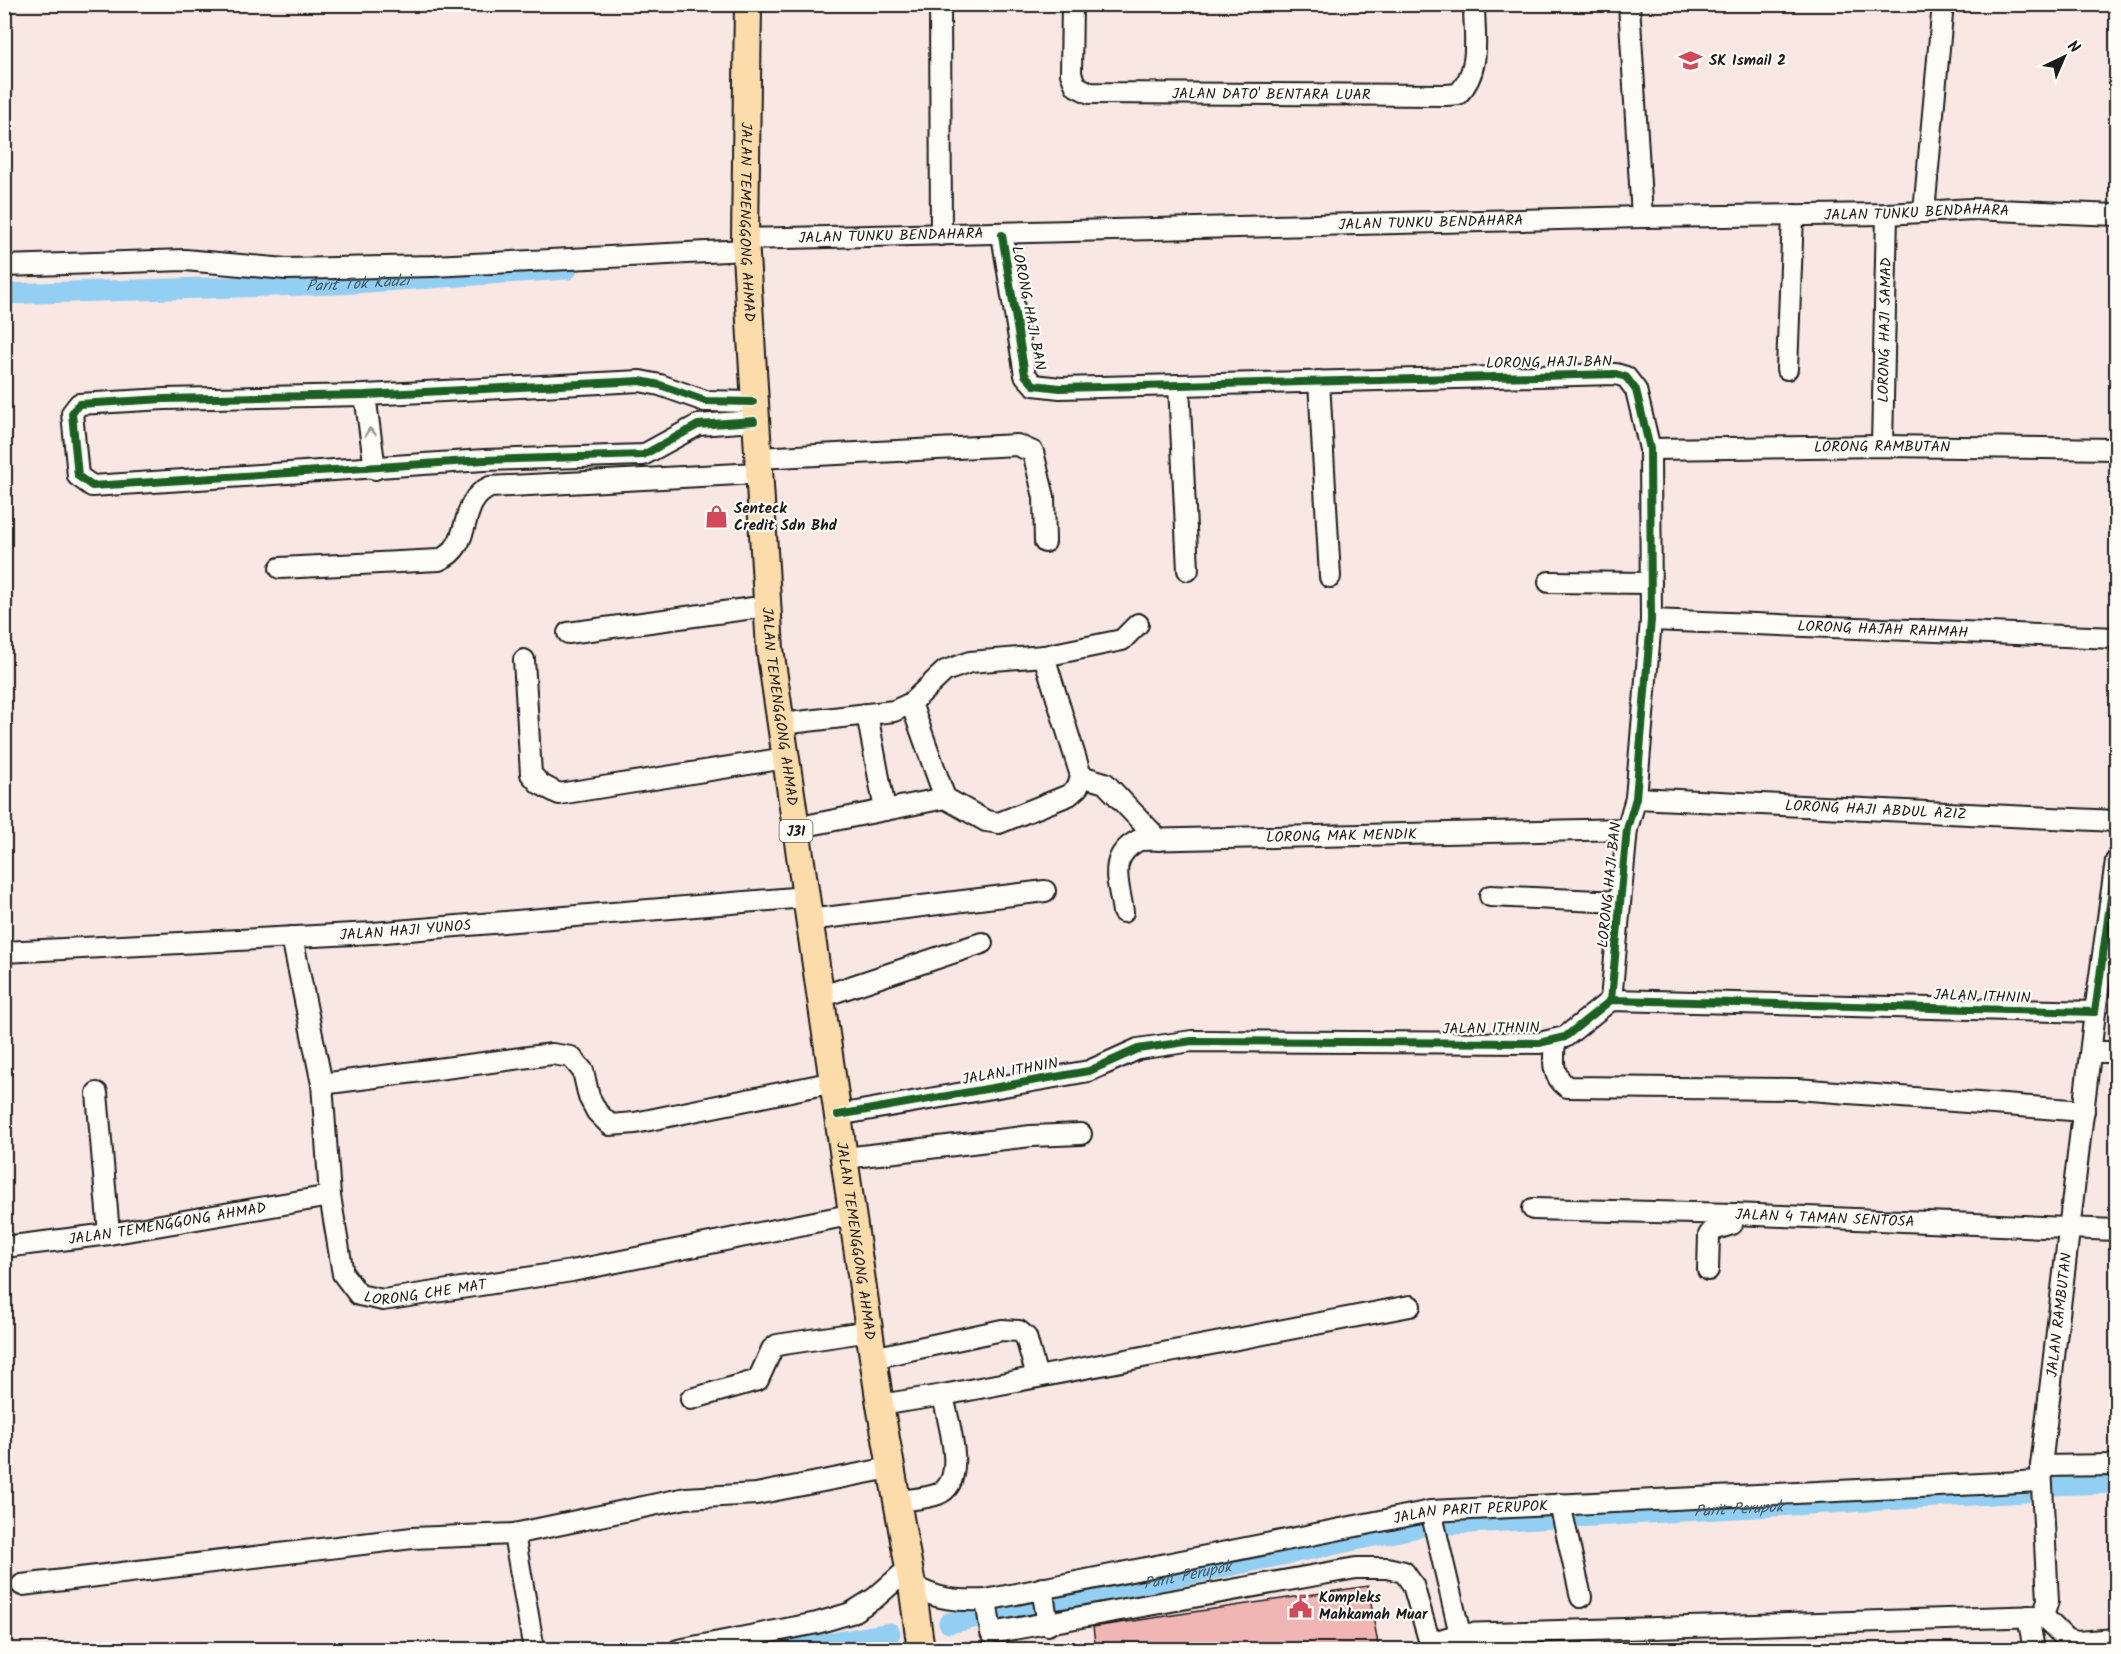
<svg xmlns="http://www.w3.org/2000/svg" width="2121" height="1654" font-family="Kalam,sans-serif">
<rect width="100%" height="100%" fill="#f9e7e3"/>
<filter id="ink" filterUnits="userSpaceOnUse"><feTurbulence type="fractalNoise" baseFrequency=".0167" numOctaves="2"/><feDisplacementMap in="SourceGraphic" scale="12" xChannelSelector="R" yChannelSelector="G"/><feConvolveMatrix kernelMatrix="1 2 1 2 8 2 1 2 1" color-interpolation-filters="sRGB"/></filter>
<g filter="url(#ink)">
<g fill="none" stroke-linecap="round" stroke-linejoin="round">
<g stroke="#93cff3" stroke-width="21">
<path id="s1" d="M 4,294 L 338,284 L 567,269"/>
<polyline points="2048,1485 2116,1483"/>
<path id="s2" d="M 1451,1524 L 2026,1492"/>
<path id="s3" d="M 949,1623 L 1424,1526"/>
<polyline points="789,1650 890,1633"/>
</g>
</g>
<polygon fill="#f1b5b3" stroke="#1c1c1c" stroke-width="1.5" points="1368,1586 1379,1650 1096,1650 1093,1627"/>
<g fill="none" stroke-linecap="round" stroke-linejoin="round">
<defs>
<g id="minor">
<polyline points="940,4 941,235"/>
<path id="s4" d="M 1072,4 L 1071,74 L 1076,86 L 1090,93 L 1446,95 L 1458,94 C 1482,70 1474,36 1474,4"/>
<polyline points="1629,4 1642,217"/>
<polyline points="1924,212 1943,4"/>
<polyline points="1002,235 1025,375 1034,385 1060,388 1616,374 1626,377 1636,390 1650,449 1651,620 1636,798 1627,829 1611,1000"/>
<path id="s5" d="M 745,239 L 1642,217 L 1887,214 L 1972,209 L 2116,215"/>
<polyline points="4,266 185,260 286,269 433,266 746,250"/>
<polyline points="1787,369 1793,215"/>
<polyline points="1319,381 1330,577"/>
<polyline points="1179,385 1188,570"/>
<polyline points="365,395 375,469"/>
<polyline points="753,402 705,401 660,385 640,381 365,395 164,399 79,404 72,413 78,476 92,486 484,460 643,455 698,425 754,421"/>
<path id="s6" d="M 1882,446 L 1887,214"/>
<path id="s7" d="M 1650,449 L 1882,446 L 2116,449"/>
<polyline points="757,458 1017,445 1033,452 1044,497 1045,542"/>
<path d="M 280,568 L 439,560 C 475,545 456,502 490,487 L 758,473"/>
<polyline points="1549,582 1651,583"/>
<path id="s8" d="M 1651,620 L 2116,638"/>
<polyline points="568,633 768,606"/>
<polyline points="524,660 531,774 540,784 559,794 786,758"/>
<polyline points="911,703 945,798 986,821 999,823 1069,795 1078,787 1081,776 1044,656"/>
<polyline points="867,714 885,810"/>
<polyline points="781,724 894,711 911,703 945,671 970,662 1044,656 1122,640 1138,624"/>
<polyline points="1081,776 1105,783 1159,840"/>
<path id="s9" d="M 1636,798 L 2116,821"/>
<polyline points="795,828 945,798"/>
<polyline points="1490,896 1620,902"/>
<path id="s10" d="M 1123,912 C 1119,882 1106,857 1139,840 L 1627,829"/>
<polyline points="808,920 1045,891"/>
<path id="s11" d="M 292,937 L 322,1084 L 330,1196 L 343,1274 L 359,1295 L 383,1300 L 572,1271 L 854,1214"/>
<path id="s12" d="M 4,952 L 373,933 L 805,897"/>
<polyline points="820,997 982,943"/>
<path d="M 1555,1040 C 1554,1059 1550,1074 1567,1087 L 1797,1089 L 2084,1111"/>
<polyline points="2091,1052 2116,1052"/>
<polyline points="322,1084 552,1054 571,1057 583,1071 589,1097 597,1112 610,1125 635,1123 834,1082"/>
<polyline points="97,1093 109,1234"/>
<polyline points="838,1115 1089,1071 1138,1049 1192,1041 1539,1043 1565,1037 1611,1000 2095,1012 2116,861"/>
<polyline points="845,1158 1031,1136 1081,1134"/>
<path id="s13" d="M 1533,1209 L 1734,1214 L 2116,1230"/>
<path id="s14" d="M 4,1247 L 109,1234 L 330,1196"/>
<polyline points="1708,1270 1709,1235 1713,1230 1732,1224 1734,1214"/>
<polyline points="873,1358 1002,1330 1019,1331 1026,1337 1037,1377"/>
<polyline points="691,1399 758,1380 772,1349 777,1345 870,1331"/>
<polyline points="880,1405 943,1395 1410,1306"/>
<polyline points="2041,1466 2116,1465"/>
<path d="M 896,1502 C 909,1499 925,1499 938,1494 C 969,1481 947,1420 943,1395"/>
<polyline points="1560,1504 1581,1597"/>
<polyline points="1431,1511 1460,1634 2043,1616 2066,1639 2077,1642 2116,1639"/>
<polyline points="514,1534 534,1650"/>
<polyline points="22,1585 412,1538 514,1534 686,1498 756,1494 890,1468"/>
<path id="s15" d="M 912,1585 C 936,1600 958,1601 986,1600 L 1431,1511 L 2041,1481"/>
<polyline points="1042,1588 1048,1625"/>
<polyline points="986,1600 991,1633 1356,1568 1387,1568 1404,1572 1413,1585 1430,1643"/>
<polyline points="2028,1616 2034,1650"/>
<path id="s16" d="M 2043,1616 L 2048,1601 L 2041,1466 L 2095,1012"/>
<polyline points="678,1650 817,1623 851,1613 875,1598 909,1568"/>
<polyline points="1432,1650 1430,1643 1460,1634 1464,1650"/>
</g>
<g id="major">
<path id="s17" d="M 748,4 L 745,239 L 770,649 L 880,1405 L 912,1585 L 921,1650"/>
</g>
</defs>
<use href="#minor" stroke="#1c1c1c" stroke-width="24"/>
<use href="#major" stroke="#1c1c1c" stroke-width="30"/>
<use href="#minor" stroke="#fdfcf7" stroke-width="20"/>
<use href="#major" stroke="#fddcac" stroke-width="26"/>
<defs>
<g id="cycleway">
<polyline points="1002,235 1025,375 1034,385 1060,388 1616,374 1626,377 1636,390 1650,449 1651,620 1636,798 1627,829 1611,1000"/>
<polyline points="753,402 705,401 660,385 640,381 365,395 164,399 79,404 72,413 78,476 92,486 484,460 643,455 698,425 754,421"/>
<polyline points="838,1115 1089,1071 1138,1049 1192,1041 1539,1043 1565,1037 1611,1000 2095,1012 2116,861"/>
</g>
</defs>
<use href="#cycleway" stroke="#fdfcf7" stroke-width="11"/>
<use href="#cycleway" stroke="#1b5e20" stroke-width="8"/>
</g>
<defs><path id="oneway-chevron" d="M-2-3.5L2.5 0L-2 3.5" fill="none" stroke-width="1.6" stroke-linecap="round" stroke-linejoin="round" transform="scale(1.5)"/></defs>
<use stroke="#989794" href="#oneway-chevron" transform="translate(370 432) rotate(-98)"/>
</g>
<defs>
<symbol id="school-bare" viewBox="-9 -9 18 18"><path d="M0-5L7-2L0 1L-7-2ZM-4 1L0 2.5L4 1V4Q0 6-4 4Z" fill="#d1495b" stroke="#fdfcf7" stroke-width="2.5" paint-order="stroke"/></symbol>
<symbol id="shop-bare" viewBox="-9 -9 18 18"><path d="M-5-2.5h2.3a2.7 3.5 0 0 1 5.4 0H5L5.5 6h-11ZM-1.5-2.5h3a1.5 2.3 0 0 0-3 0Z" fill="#d1495b" stroke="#fdfcf7" stroke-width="2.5" paint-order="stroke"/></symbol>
<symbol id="civic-bare" viewBox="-9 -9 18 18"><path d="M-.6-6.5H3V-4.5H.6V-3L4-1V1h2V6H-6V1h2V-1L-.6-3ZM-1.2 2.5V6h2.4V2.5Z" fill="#d1495b" stroke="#fdfcf7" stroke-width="2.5" paint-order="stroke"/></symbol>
</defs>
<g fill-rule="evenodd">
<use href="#school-bare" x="1674" y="44" width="33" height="33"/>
<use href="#shop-bare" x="700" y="500" width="33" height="33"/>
<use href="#civic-bare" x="1284" y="1590" width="33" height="33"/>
</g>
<g text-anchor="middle" stroke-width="4.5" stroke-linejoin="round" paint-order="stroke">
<rect fill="#fdfcf7" stroke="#605f5e" stroke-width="1.5" x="779.5" y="820" width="33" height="22" rx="4.5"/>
<g font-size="14" font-weight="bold" fill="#1c1c1c">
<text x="796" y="836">J31</text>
</g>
<g font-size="15" font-weight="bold" fill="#1c1c1c" stroke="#fdfcf7" text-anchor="start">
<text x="1709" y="65">SK Ismail 2</text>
<text x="734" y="513">Senteck<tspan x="734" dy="17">Credit Sdn Bhd</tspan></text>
<text x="1319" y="1602">Kompleks<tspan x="1319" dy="17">Mahkamah Muar</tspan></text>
</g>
<g font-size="15" fill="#1c1c1c" stroke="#fdfcf7">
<text dy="5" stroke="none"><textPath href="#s4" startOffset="280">JALAN DATO' BENTARA LUAR</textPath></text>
<text dy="5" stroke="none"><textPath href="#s5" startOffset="1172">JALAN TUNKU BENDAHARA</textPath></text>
<text dy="5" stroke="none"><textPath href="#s17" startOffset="218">JALAN TEMENGGONG AHMAD</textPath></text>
<text dy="5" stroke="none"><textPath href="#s5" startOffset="686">JALAN TUNKU BENDAHARA</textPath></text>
<text dy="5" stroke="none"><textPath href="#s5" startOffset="146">JALAN TUNKU BENDAHARA</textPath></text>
<text transform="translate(1029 308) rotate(79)" y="5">LORONG HAJI BAN</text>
<text dy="5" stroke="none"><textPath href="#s6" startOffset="116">LORONG HAJI SAMAD</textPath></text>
<text transform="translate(1549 362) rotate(-1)" y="5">LORONG HAJI BAN</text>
<text dy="5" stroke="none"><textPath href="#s7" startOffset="232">LORONG RAMBUTAN</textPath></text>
<text dy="5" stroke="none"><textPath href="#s8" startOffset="232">LORONG HAJAH RAHMAH</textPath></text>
<text dy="5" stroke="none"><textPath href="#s17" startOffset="704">JALAN TEMENGGONG AHMAD</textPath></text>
<text dy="5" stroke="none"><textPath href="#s9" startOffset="240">LORONG HAJI ABDUL AZIZ</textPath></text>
<text dy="5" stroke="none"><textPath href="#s10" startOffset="284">LORONG MAK MENDIK</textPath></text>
<text transform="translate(1609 885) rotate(-84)" y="5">LORONG HAJI BAN</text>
<text dy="5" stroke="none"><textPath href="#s12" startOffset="402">JALAN HAJI YUNOS</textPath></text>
<text transform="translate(1982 996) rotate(2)" y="5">JALAN ITHNIN</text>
<text transform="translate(1491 1028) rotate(-1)" y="5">JALAN ITHNIN</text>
<text transform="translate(1010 1071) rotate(-10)" y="5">JALAN ITHNIN</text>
<text dy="5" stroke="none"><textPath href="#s13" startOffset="292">JALAN 4 TAMAN SENTOSA</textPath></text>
<text dy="5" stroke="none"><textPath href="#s14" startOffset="165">JALAN TEMENGGONG AHMAD</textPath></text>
<text dy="5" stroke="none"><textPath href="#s17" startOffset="1244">JALAN TEMENGGONG AHMAD</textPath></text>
<text dy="5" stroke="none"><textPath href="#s11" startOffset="435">LORONG CHE MAT</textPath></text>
<text dy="5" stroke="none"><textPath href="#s16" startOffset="303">JALAN RAMBUTAN</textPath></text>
<text dy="5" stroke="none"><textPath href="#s15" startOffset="570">JALAN PARIT PERUPOK</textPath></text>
</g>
<g font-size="16" font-style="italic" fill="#465b67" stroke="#fdfcf7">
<text dy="6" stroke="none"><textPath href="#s1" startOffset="354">Parit Tok Kadzi</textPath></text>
<text dy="6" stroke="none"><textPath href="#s2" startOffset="288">Parit Perupok</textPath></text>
<text dy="6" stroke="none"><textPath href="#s3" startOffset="243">Parit Perupok</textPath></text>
</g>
</g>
<rect width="2121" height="1654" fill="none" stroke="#fdfcf7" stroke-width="24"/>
<rect x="12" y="12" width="2097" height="1630" fill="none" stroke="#1c1c1c" stroke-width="2" filter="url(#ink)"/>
<g transform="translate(2064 57) rotate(44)" stroke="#fdfcf7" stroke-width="4.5" paint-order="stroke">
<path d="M0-4.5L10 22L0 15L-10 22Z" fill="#1c1c1c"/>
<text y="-9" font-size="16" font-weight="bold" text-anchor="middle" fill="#1c1c1c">N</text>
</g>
</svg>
